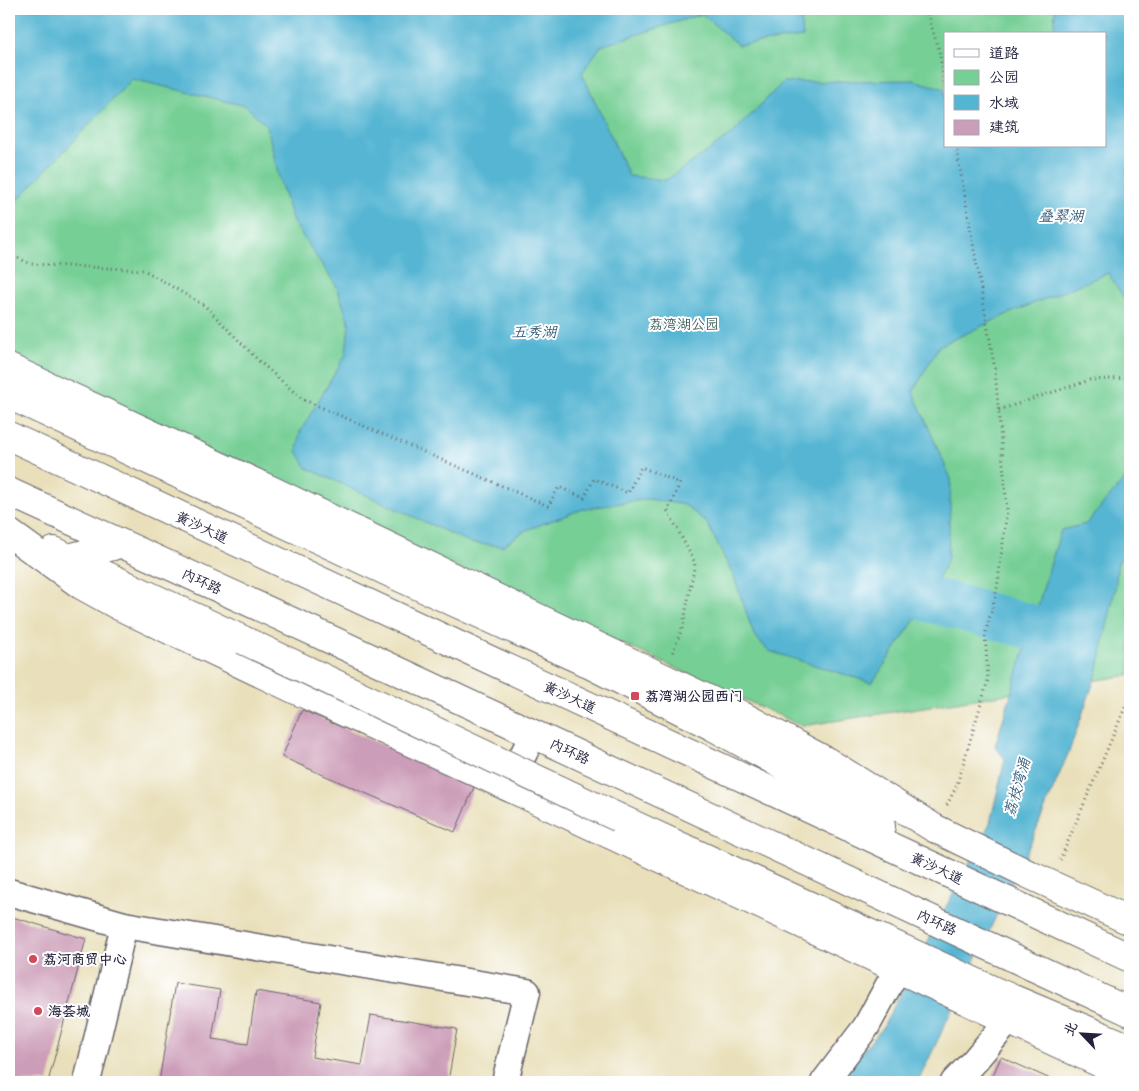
<svg xmlns="http://www.w3.org/2000/svg" width="1139" height="1091" font-family="Delius,'LXGW WenKai TC',sans-serif">
<rect width="100%" height="100%" fill="#fff"/>
<filter id="ink" filterUnits="userSpaceOnUse"><feTurbulence type="fractalNoise" baseFrequency=".02" numOctaves="2"/><feDisplacementMap in="SourceGraphic" scale="10" xChannelSelector="R" yChannelSelector="G"/><feConvolveMatrix kernelMatrix="1 2 1 2 8 2 1 2 1" color-interpolation-filters="sRGB"/></filter>
<filter id="wash" filterUnits="userSpaceOnUse"><feTurbulence type="fractalNoise" baseFrequency=".0096" numOctaves="4" result="noise"/><feDisplacementMap in="SourceGraphic" scale="20" xChannelSelector="R" yChannelSelector="G"/><feGaussianBlur stdDeviation="1.12" result="paint"/><feColorMatrix in="noise" values="0 0 0 0 0 0 0 0 0 0 0 0 0 0 0 0 0 1.4 0 .05"/><feComposite in="paint" operator="in"/></filter>
<g filter="url(#wash)">
<rect width="100%" height="100%" fill="#e9e0bb"/>
<path fill="#76cf95" stroke="#4c7868" fill-rule="evenodd" d="M 9,9 L 1130,9 L 1130,675 L 802,726 L 9,363 ZM 945,34 L 1105,34 L 1105,146 L 945,146 Z"/>
<g fill="#54b5d3" stroke="#3b6c87">
<polygon points="9,9 800,9 803,37 738,45 702,14 601,46 582,73 629,176 666,180 731,135 783,82 913,80 945,89 945,146 1105,146 1105,34 1054,34 1055,9 1130,9 1130,308 1108,273 1008,314 939,346 913,392 951,479 948,559 918,615 872,683 769,651 754,635 734,577 707,523 685,505 648,499 583,509 526,530 502,546 471,543 307,468 297,451 300,432 346,354 349,323 337,287 293,222 279,178 267,126 246,106 132,79 9,209"/>
<polygon points="1130,473 1130,548 1118,562 1115,589 1097,673 1070,749 1031,842 918,1082 835,1082 882,1029 990,823 1005,759 995,746 1061,530 1086,524"/>
</g>
<g fill="none" stroke-linecap="round" stroke-linejoin="round">
<polyline stroke="#54b5d3" stroke-width="45" points="927,599 1055,633"/>
</g>
<g id="blocks">
<g fill="#cc9db8">
<polygon points="302,710 475,785 455,832 282,757"/>
<polygon points="9,916 86,939 48,1082 9,1082"/>
<polygon points="175,983 220,990 212,1039 248,1044 256,991 321,1002 312,1057 362,1065 371,1015 457,1029 448,1082 159,1082"/>
<polygon points="1001,1057 1057,1082 990,1082"/>
</g>
</g>
</g>
<g filter="url(#ink)">
<use href="#blocks" fill-opacity="0" stroke="#686468" stroke-width="1"/>
<g fill="none" stroke-linecap="round" stroke-linejoin="round">
<defs>
<g id="street">
<polyline points="507,787 531,739"/>
<polyline points="9,892 124,925 87,1082"/>
<polyline points="124,925 527,992 505,1082"/>
<polyline points="824,1082 866,1027 898,968"/>
<polyline points="954,1082 975,1060 1009,1020"/>
</g>
<g id="secondary">
<polyline points="9,368 273,491 739,714 826,761 934,828 1028,874 1130,921"/>
<polyline points="9,533 81,585 117,605 296,690 474,771 1130,1077"/>
<polyline points="54,551 69,558 113,546"/>
</g>
<g id="highway">
<polyline points="9,395 399,577 579,659 712,726 775,761 881,826"/>
<polyline points="9,436 1130,958"/>
<polyline points="9,492 321,635 1130,1012"/>
<polyline points="69,558 243,640"/>
<polyline points="619,818 999,993 1130,1048"/>
</g>
</defs>
<use href="#street" stroke="#686468" stroke-width="29"/>
<use href="#secondary" stroke="#686468" stroke-width="30"/>
<use href="#highway" stroke="#686468" stroke-width="30"/>
<g stroke="#686468" stroke-width="3" stroke-dasharray="1 4" stroke-linecap="butt">
<polyline points="861,9 869,9"/>
<polyline points="926,9 939,50 945,87"/>
<polyline points="9,254 31,264 144,270 205,306 259,361 302,399 548,506 559,487 584,498 594,479 628,493 641,467 680,483 668,511 695,563 683,626 672,654"/>
<polyline points="999,410 1090,380 1130,378"/>
<polyline points="947,805 957,785 988,680 985,635 997,589 1007,510 995,370"/>
<polyline points="1060,860 1130,696"/>
</g>
<use href="#street" stroke="#fff" stroke-width="26"/>
<use href="#secondary" stroke="#fff" stroke-width="28"/>
<use href="#highway" stroke="#fff" stroke-width="28"/>
<defs>
<polyline id="highway-bridge" points="243,640 619,818"/>
</defs>
<use href="#highway-bridge" stroke="#686468" stroke-width="30" stroke-linecap="butt"/>
<polyline stroke="#686468" stroke-width="3" stroke-dasharray="1 4" stroke-linecap="butt" points="956,146 995,370"/>
<use href="#highway-bridge" stroke="#fff" stroke-width="28"/>
</g>
</g>
<g fill="#d1495b" stroke="#fff" stroke-width="2">
<rect x="630" y="691" width="10" height="10" rx="2.5"/>
<circle cx="33" cy="959" r="5"/>
<circle cx="38" cy="1011" r="5"/>
</g>
<g text-anchor="middle" stroke-width="4" stroke-linejoin="round" paint-order="stroke">
<g font-size="14" fill="#3f5f5a" stroke="#fff">
<text x="684" y="329">荔湾湖公园</text>
</g>
<g font-size="14" fill="#22223b" stroke="#fff">
<text transform="translate(202 527) rotate(25)" y="5">黄沙大道</text>
<text transform="translate(202 581) rotate(25)" y="5">内环路</text>
<text transform="translate(570 697) rotate(25)" y="5">黄沙大道</text>
<text transform="translate(570 751) rotate(25)" y="5">内环路</text>
<text transform="translate(937 868) rotate(25)" y="5">黄沙大道</text>
<text transform="translate(937 922) rotate(25)" y="5">内环路</text>
</g>
<g font-size="14" font-weight="bold" fill="#22223b" stroke="#fff" text-anchor="start">
<text x="645" y="701">荔湾湖公园西门</text>
<text x="43" y="964">荔河商贸中心</text>
<text x="48" y="1016">海荟城</text>
</g>
<g font-size="15" font-style="italic" fill="#365d78" stroke="#fff">
<text x="1061" y="221">叠翠湖</text>
<text x="534" y="337">五秀湖</text>
<text transform="translate(1017 787) rotate(-74)" y="5">荔枝湾涌</text>
</g>
</g>
<rect width="1139" height="1091" fill="none" stroke="#fff" stroke-width="30"/>
<rect x="944" y="32" width="162" height="115" fill="#ffffff" stroke="#a7a7b1"/>
<rect x="954" y="49" width="25" height="8" fill="#ffffff" stroke="#a7a7b1"/>
<text x="989" y="58" font-size="15" fill="#22223b">道路</text>
<rect x="954" y="70" width="25" height="15" fill="#76cf95" stroke="#a7a7b1"/>
<text x="989" y="82" font-size="15" fill="#22223b">公园</text>
<rect x="954" y="95" width="25" height="15" fill="#54b5d3" stroke="#a7a7b1"/>
<text x="989" y="108" font-size="15" fill="#22223b">水域</text>
<rect x="954" y="120" width="25" height="15" fill="#cc9db8" stroke="#a7a7b1"/>
<text x="989" y="132" font-size="15" fill="#22223b">建筑</text>
<g transform="translate(1082 1034) rotate(295)" stroke="#ffffff" stroke-width="4" paint-order="stroke">
<path d="M0-4L9 19L0 12L-9 19Z" fill="#22223b"/>
<text y="-8" font-size="14" font-weight="bold" text-anchor="middle" fill="#22223b">北</text>
</g>
</svg>
